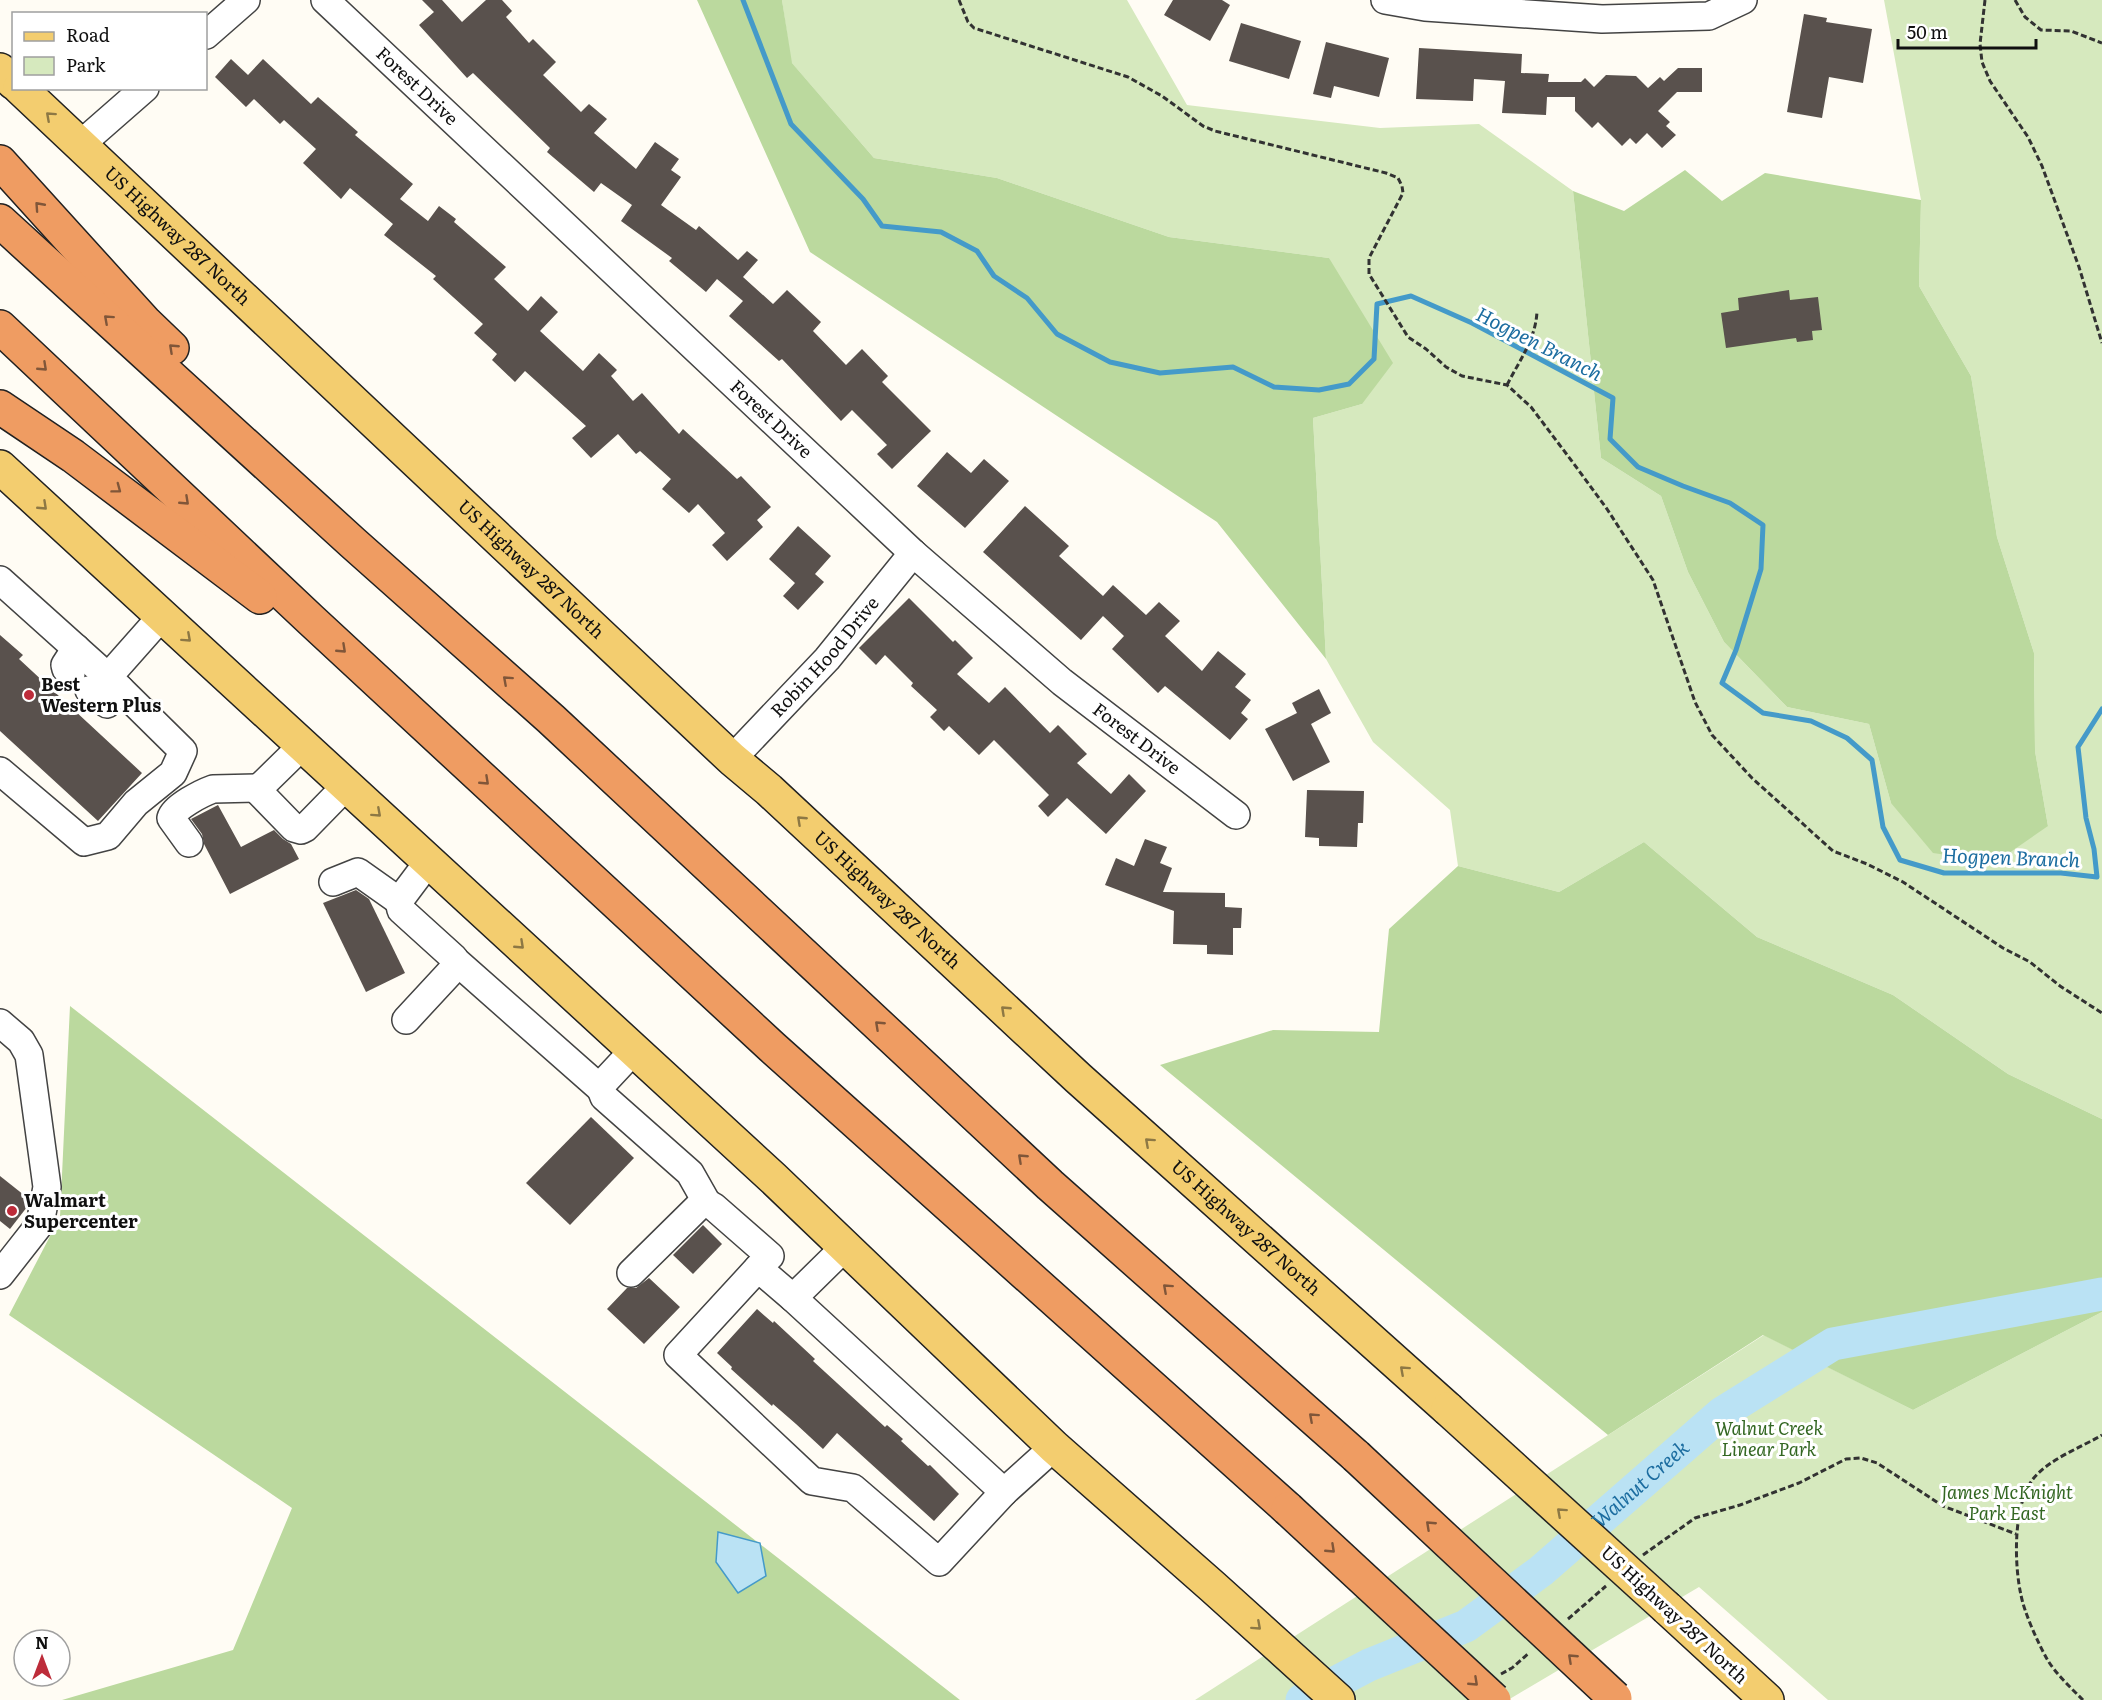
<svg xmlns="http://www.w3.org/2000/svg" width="2102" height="1700" font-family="Literata,serif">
<rect width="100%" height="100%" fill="#fffcf4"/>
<g fill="#d6e9be">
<polygon points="782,0 1127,0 1187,105 1380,128 1479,124 1573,191 1601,458 1661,496 1688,572 1724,642 1787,707 1869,724 1891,803 2048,826 2035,751 2034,653 1997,537 1971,376 1919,286 1921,200 1884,0 2102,0 2102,1119 2008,1074 1893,995 1757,937 1644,842 1559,892 1458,866 1450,810 1373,742 1326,659 1313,418 1362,404 1329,258 1169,237 997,178 874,158 791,62"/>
<polygon points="2102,1312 2102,1700 1828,1700 1699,1587 1508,1700 1195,1700 1764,1335 1913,1410"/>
</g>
<g fill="#bbd99e">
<polygon points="697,0 782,0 792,63 874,158 997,178 1169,237 1329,258 1393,363 1362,404 1313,418 1326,659 1217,522 810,252"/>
<polygon points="1685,170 1722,201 1765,173 1921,200 1919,286 1971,376 1997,537 2034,653 2035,751 2048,826 1996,862 1933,853 1891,803 1869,724 1787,707 1724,642 1688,572 1661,496 1601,458 1573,191 1624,211"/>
<polygon points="1644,842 1757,937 1893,995 2008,1074 2102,1119 2102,1312 1913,1410 1763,1335 1608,1435 1160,1065 1273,1030 1379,1032 1389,929 1458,866 1559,892"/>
<polygon points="70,1006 960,1700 62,1700 233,1650 292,1508 9,1315 60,1217"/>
</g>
<polygon fill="#bae2f4" stroke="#449ac9" stroke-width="1.5" points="718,1532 760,1543 766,1576 738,1593 716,1562"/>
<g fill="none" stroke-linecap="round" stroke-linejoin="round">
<polyline stroke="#449ac9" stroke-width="5" points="743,0 791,124 863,199 882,226 941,232 977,251 994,276 1027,298 1057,334 1110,362 1160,373 1233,367 1274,387 1319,390 1349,384 1374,359 1377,304 1411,296 1472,323 1613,398 1610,439 1638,467 1683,486 1730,503 1763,525 1761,569 1736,650 1722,683 1763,713 1811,721 1847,738 1872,760 1883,827 1900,860 1944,873 2061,873 2097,877 2094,849 2086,818 2078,747 2102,709"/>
<path stroke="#bae2f4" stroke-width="33" id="s1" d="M 1302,1700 L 1369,1665 L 1466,1626 L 1541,1571 L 1722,1413 L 1833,1344 L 2102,1294"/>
</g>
<g fill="#59514d">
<polygon points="422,0 442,0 462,22 486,0 502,0 512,11 506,17 529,43 533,39 556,62 543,75 581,112 589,104 607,119 594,133 636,169 655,142 679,159 671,170 681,177 661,205 696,230 699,226 738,260 747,251 758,260 743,277 773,304 787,290 821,322 813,331 846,365 862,349 888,376 882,382 931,431 892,469 877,454 887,445 852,410 841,421 782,359 779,361 729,316 743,301 717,279 706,292 669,261 672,258 621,221 632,205 601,183 594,192 547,152 550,148 473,73 467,78 419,25 434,12"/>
<polygon points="1173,0 1222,0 1230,5 1210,41 1164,15"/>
<polygon points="1804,14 1827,18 1826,22 1872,29 1863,83 1829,77 1822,118 1787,112"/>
<polygon points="1241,23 1301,41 1289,79 1229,61"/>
<polygon points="1326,42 1389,58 1379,97 1334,86 1331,98 1313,94"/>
<polygon points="1419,48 1522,54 1521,73 1549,74 1548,82 1581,82 1585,78 1594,87 1606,75 1636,76 1648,88 1660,77 1664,81 1678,68 1702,68 1702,92 1677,92 1658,111 1670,122 1666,126 1676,135 1662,148 1647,133 1636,144 1630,138 1622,146 1598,122 1592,128 1575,111 1575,97 1547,97 1546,115 1502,113 1505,81 1474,79 1473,101 1416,99"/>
<polygon points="231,59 248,75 263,59 311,104 318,97 358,132 355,135 413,184 400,199 428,221 439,206 456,219 454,222 506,267 494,279 528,311 541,296 558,312 540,331 583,371 599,353 617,370 611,376 633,401 642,393 679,434 683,429 737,479 741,476 771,507 757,520 763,527 727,561 712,545 725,533 698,504 689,513 662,489 671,479 640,451 636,454 618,434 591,458 572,438 586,426 525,371 515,382 492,360 497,354 474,333 483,324 433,279 436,276 384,235 393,224 350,188 341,199 303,163 316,149 284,120 280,124 254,99 246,107 215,77"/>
<polygon points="1789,290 1790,300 1818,297 1822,330 1812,331 1813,340 1797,342 1796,338 1726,348 1721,313 1739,310 1738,298"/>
<polygon points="947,452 971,473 984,459 1009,481 965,528 917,486"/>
<polygon points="1025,506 1069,546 1059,556 1103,596 1113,585 1146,615 1159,602 1180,621 1165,636 1202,671 1218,651 1246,674 1235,687 1251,700 1241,713 1248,719 1230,740 1165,686 1158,693 1112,649 1124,636 1103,616 1081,640 983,552"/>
<polygon points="798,526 831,556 815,574 824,582 798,610 783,596 795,583 769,559"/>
<polygon points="909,598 953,642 955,640 973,658 957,674 989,703 1005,687 1050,733 1058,725 1087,754 1077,763 1111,794 1129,774 1146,791 1106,834 1067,798 1048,817 1038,806 1049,795 994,740 979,755 949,726 944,731 930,717 937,710 911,686 913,683 885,655 876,665 859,648"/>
<polygon points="0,635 23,655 19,659 142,773 98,821 0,731"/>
<polygon points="1319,689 1331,713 1311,724 1330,762 1293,781 1265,729 1297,713 1292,703"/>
<polygon points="1307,790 1364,791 1363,823 1358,823 1357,847 1319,846 1319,838 1305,837"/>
<polygon points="218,805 241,847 274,830 283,839 291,844 299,859 230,894 204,844 202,834 191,819"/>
<polygon points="1145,839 1167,847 1160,863 1172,868 1163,892 1225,893 1225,907 1242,908 1241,928 1233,928 1233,955 1207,954 1207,945 1173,944 1174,911 1105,885 1116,858 1134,866"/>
<polygon points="356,890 369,899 405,973 366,992 323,903"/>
<polygon points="591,1117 634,1158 570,1225 526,1183"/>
<polygon points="0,1176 29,1199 27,1207 10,1229 0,1221"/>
<polygon points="703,1225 722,1244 693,1274 673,1255"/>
<polygon points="649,1278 680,1307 644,1344 607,1309 627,1288 636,1288"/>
<polygon points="757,1309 773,1323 774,1321 815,1359 813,1361 885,1427 887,1425 903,1439 901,1441 928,1466 930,1465 959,1494 934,1521 837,1433 823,1449 796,1424 773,1404 772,1406 731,1369 732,1367 717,1353"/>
</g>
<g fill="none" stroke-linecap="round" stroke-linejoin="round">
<defs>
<g id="minor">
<path id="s2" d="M 325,0 L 913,553 L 1062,682 L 1236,815"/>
<polyline points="1385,0 1425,7 1602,19 1709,16 1743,0"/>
<polyline points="206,35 246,0"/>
<polyline points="81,144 145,88"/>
<polyline points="0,580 108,677 183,751 173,773 136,803 108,836 84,842 0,771"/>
<polyline points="71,674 66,669 65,665 76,648"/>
<polyline points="108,677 162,616"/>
<polyline points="89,690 107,704 120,689"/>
<polyline points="303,745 259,788 259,792 294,828 301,830 305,828 347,785"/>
<path id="s3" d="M 732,759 L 827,659 L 913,553"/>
<path d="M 189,843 L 171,818 C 174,807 202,793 213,789 L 259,788"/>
<polyline points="333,882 358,872 399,901"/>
<polyline points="456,961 601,1089"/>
<polyline points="406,1020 456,966 454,958 401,910 399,901 429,861"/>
<polyline points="0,1023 21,1041 29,1055 47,1187 40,1224 0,1275"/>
<polyline points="634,1050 605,1081 601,1089 604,1097 690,1173 707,1203"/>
<polyline points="845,1247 793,1298 758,1268 678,1355 812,1481 853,1488 939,1562 1004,1492"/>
<polyline points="631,1273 700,1205 707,1203 714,1207 770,1256 758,1268"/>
<polyline points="793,1298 1004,1492 1054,1447"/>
</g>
<g id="major">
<polyline points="0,70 14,83"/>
<path id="s4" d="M 20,88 L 732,759 L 769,790 L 1078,1078 L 1448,1409"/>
<polyline points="0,467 773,1178 1054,1447 1213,1587 1338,1700"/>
<polyline points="1667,1608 1767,1700"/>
</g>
<g id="highway">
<polyline points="0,162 146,323 172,348"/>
<polyline points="0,221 353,543 551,719 1050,1185 1356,1456"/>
<polyline points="0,327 311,620 772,1047 1288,1509"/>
<polyline points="0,407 73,456 260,597"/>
</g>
</defs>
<use href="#minor" stroke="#434343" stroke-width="30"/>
<use href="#major" stroke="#212121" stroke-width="36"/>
<use href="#highway" stroke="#212121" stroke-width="36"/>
<g stroke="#323232" stroke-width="3" stroke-dasharray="6 3" stroke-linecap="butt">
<polyline points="959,0 968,22 974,28 1128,77 1162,96 1203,126 1215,131 1386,173 1398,178 1402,186 1403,193 1369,258 1369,274 1408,337 1426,349 1446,367 1462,376 1507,385 1531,407 1574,464 1607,509 1653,580 1695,702 1712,735 1752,778 1833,851 1867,864 1903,882 2003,948 2030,962 2060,986 2102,1013"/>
<polyline points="1985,0 1980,44 1982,62 1990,81 2028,137 2042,166 2079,267 2102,343"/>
<polyline points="2015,0 2025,17 2041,30 2071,31 2102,43"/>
<path d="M 1507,385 C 1519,361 1536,339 1537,311"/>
<polyline points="1643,1555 1695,1518 1740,1505 1799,1483 1846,1459 1861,1458 1877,1463 1943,1506 2016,1534"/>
<polyline points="1568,1619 1606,1586"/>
<polyline points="1501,1674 1512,1668 1529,1653"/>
<path d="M 2083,1700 C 2071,1688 2055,1673 2047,1659 C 2038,1643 2024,1612 2021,1595 C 2014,1564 2013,1505 2033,1479 C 2049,1459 2080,1448 2102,1435"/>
</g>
<use href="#minor" stroke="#fff" stroke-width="27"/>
<use href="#major" stroke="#f3cd6f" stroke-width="33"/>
<use href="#highway" stroke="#ef9c62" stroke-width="33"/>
<defs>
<polyline id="major-bridge" points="1448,1409 1667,1608"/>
<g id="highway-bridge">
<polyline points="1356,1456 1615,1698"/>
<polyline points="1288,1509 1494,1700"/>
</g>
</defs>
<use href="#major-bridge" stroke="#212121" stroke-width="36" stroke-linecap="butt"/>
<use href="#highway-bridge" stroke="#212121" stroke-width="36" stroke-linecap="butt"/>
<use href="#major-bridge" stroke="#f3cd6f" stroke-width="33"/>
<use href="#highway-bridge" stroke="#ef9c62" stroke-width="33"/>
</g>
<defs><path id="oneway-chevron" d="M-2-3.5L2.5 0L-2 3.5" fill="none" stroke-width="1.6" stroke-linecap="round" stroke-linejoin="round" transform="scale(1.5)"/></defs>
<g stroke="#8d7844">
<use href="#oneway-chevron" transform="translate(50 116) rotate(-138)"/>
<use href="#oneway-chevron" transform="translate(43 506) rotate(43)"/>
<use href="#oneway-chevron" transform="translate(187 638) rotate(42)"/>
<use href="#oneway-chevron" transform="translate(377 813) rotate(42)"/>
<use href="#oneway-chevron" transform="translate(801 820) rotate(-137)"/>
<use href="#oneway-chevron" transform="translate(520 945) rotate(43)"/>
<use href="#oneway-chevron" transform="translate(1005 1010) rotate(-137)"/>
<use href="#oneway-chevron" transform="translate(1149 1142) rotate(-138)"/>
<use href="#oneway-chevron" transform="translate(1404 1370) rotate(-138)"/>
<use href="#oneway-chevron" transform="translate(1561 1512) rotate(-138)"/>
<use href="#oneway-chevron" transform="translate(1257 1626) rotate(42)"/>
</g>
<g stroke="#805639">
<use href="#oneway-chevron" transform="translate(39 206) rotate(-132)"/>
<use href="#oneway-chevron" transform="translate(108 319) rotate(-138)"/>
<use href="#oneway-chevron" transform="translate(173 348) rotate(-137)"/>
<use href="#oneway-chevron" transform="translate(43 367) rotate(43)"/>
<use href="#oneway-chevron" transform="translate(117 489) rotate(37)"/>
<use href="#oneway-chevron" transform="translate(185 501) rotate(43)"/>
<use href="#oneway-chevron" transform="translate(342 649) rotate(43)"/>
<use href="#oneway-chevron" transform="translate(507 680) rotate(-138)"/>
<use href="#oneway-chevron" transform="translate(485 781) rotate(43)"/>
<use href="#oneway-chevron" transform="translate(879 1025) rotate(-137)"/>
<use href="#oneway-chevron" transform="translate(1022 1158) rotate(-137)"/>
<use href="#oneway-chevron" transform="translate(1167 1288) rotate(-138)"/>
<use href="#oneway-chevron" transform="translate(1313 1417) rotate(-138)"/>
<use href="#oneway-chevron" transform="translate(1430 1525) rotate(-137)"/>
<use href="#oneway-chevron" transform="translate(1331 1549) rotate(43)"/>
<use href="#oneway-chevron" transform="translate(1572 1658) rotate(-137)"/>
<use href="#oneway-chevron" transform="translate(1474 1682) rotate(43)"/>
</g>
<g fill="#bd2c3a" stroke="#fff" stroke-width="2">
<circle cx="29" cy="695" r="6"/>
<circle cx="12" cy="1211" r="6"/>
</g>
<g text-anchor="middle" stroke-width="6" stroke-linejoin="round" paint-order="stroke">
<g font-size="18" fill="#101010" stroke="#fff">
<text dy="6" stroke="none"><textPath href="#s2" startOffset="126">Forest Drive</textPath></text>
<text dy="6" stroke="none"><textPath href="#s4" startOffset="216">US Highway 287 North</textPath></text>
<text dy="6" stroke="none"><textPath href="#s2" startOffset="612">Forest Drive</textPath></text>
<text dy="6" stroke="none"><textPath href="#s4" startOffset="702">US Highway 287 North</textPath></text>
<text dy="6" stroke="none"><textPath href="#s3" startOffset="138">Robin Hood Drive</textPath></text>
<text dy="6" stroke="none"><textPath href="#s2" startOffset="1098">Forest Drive</textPath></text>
<text dy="6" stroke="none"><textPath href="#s4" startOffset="1188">US Highway 287 North</textPath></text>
<text dy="6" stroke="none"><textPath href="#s4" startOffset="1674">US Highway 287 North</textPath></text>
<text transform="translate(1674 1615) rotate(43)" y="6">US Highway 287 North</text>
</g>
<g font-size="18" font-weight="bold" fill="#101010" stroke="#fff" text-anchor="start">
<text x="41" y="691">Best<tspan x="41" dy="21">Western Plus</tspan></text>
<text x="24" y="1207">Walmart<tspan x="24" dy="21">Supercenter</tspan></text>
</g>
<g font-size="18" font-style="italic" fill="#336722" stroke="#fff">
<text x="1769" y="1435">Walnut Creek<tspan x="1769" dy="21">Linear Park</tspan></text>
<text x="2007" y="1499">James McKnight<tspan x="2007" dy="21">Park East</tspan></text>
</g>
<g font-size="20" font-style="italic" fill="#1c6da0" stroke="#fff">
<text transform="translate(1539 344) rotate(27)" y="7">Hogpen Branch</text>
<text transform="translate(2011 858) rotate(2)" y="7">Hogpen Branch</text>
<text dy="7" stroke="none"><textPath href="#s1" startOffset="405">Walnut Creek</textPath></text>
</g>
</g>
<rect x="12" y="12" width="195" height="78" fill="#ffffff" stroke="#9f9f9f" stroke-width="1.5"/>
<rect x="24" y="32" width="30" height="9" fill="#f3cd6f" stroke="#9f9f9f" stroke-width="1.5"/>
<text x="66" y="42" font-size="18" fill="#101010">Road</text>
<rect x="24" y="57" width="30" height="18" fill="#d6e9be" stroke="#9f9f9f" stroke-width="1.5"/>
<text x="66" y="72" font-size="18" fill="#101010">Park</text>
<g transform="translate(42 1658)"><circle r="28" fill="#ffffff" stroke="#9f9f9f" stroke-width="1.5"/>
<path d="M0-4.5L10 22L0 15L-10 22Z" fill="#bd2c3a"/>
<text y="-9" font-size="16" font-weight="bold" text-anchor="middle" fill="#101010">N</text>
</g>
<path d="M1898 39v9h138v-9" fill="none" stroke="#101010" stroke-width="3"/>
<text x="1907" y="39" font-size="18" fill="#101010" stroke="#ffffff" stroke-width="4.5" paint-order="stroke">50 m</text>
</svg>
